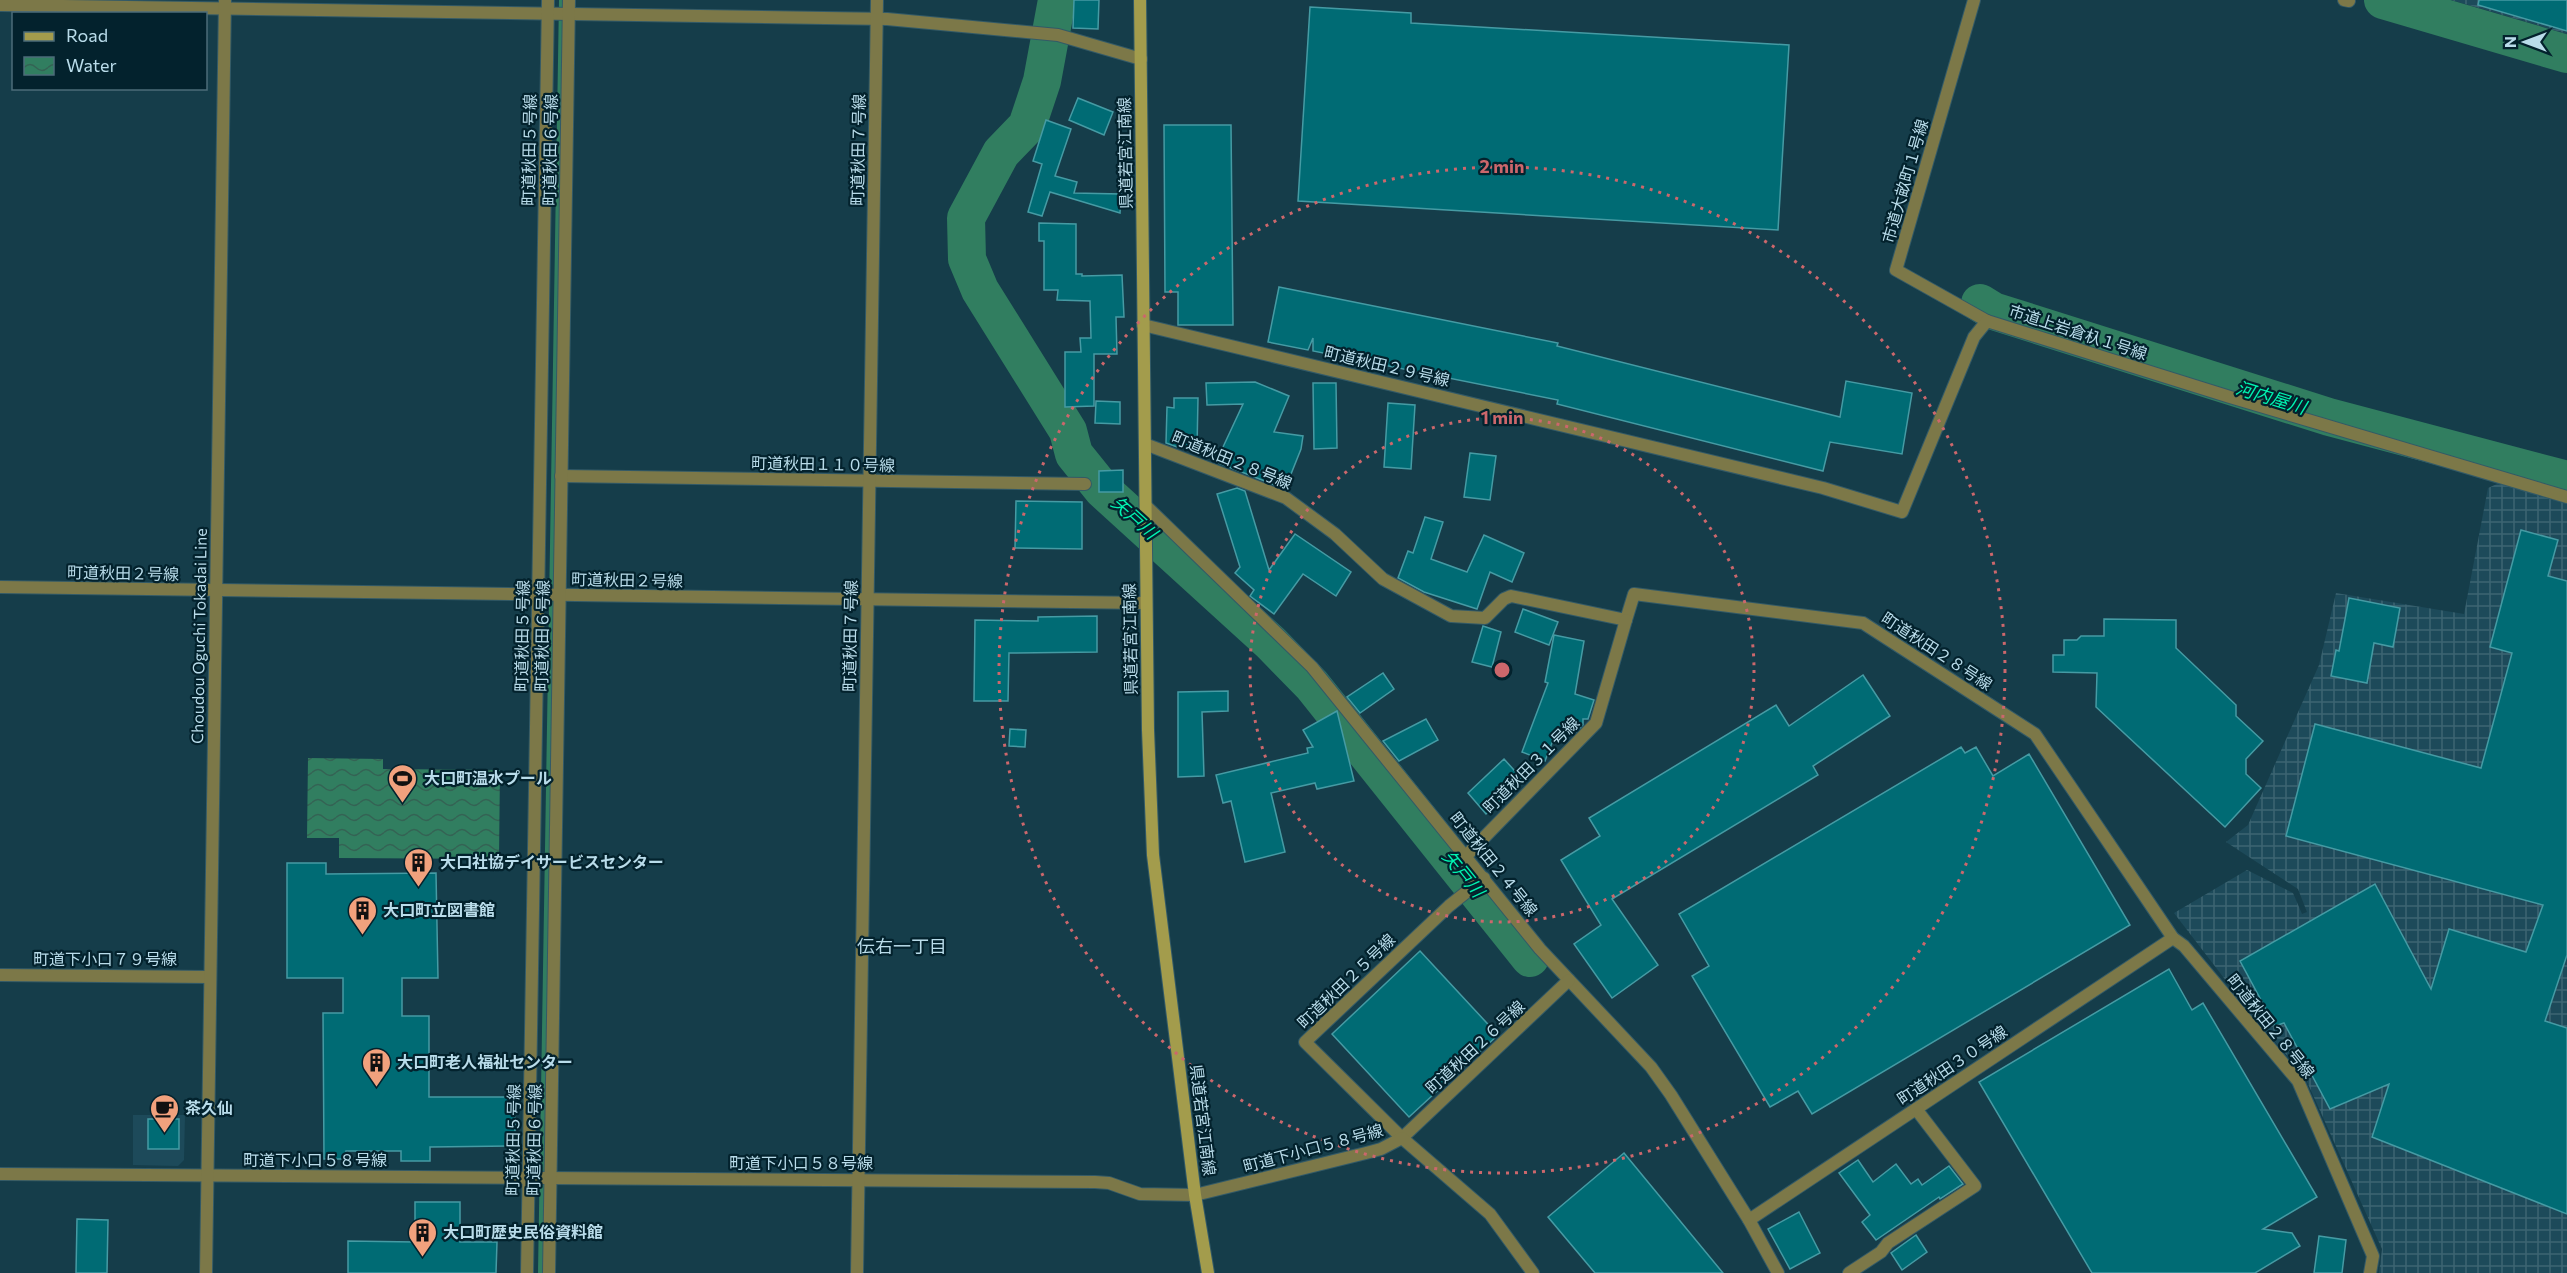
<svg xmlns="http://www.w3.org/2000/svg" width="2567" height="1273" font-family="Commissioner,'Noto Sans JP',sans-serif">
<defs>
<pattern id="industrial-grid" width="8" height="8" patternUnits="userSpaceOnUse" patternTransform="scale(1.5)"><rect width="8" height="8" fill="#1d4a5a"/><path d="M0 4h8M4 0v8" fill="none" stroke="#3c6472"/></pattern>
<pattern id="water-waves" width="16" height="10" patternUnits="userSpaceOnUse" patternTransform="scale(1.5)"><rect width="16" height="10" fill="#317e60"/><path d="M0 5q4-4 8 0t8 0" fill="none" stroke="#346354"/></pattern>
</defs>
<rect width="100%" height="100%" fill="#153d4a"/>
<polygon fill="#1d4a5a" points="133,1115 185,1115 184,1160 178,1166 133,1165"/>
<g fill="url(#industrial-grid)">
<polygon points="2451,0 2567,0 2567,34 2479,8"/>
<polygon points="2499,483 2567,504 2567,1273 2379,1273 2382,1249 2304,1075 2257,1021 2174,913 2247,870 2293,893 2302,914 2307,912 2298,889 2226,842 2248,825 2319,665 2336,593 2464,614 2488,488"/>
</g>
<polygon fill="url(#water-waves)" points="308,758 383,759 383,769 500,770 499,859 339,858 339,838 307,838"/>
<g fill="none" stroke-linecap="round" stroke-linejoin="round">
<polyline stroke="#317e60" stroke-width="6" points="541,1273 562,0"/>
<g stroke="#317e60" stroke-width="38">
<polyline points="1057,0 1042,81 1027,126 1001,153 966,218 967,259 980,290 1068,431 1074,454 1103,490 1271,643 1312,685 1530,958"/>
<polyline points="2383,0 2567,54"/>
<polyline points="1980,303 1993,311 2329,417 2567,480"/>
</g>
</g>
<g fill="#006b74" stroke="#459ba4" stroke-width="1.5">
<polygon points="1074,0 1099,0 1098,29 1073,28"/>
<polygon points="2479,0 2567,0 2567,31 2478,5"/>
<polygon points="1310,7 1411,13 1411,23 1789,45 1778,230 1298,201"/>
<polygon points="1078,98 1113,112 1104,135 1069,120"/>
<polygon points="1046,120 1071,129 1055,176 1077,182 1074,193 1121,194 1120,213 1050,192 1042,216 1028,212 1042,164 1033,161"/>
<polygon points="1164,125 1231,125 1233,325 1178,325 1178,292 1165,292"/>
<polygon points="1039,223 1076,224 1076,274 1082,274 1082,276 1122,275 1124,317 1116,317 1117,354 1094,354 1094,406 1065,407 1065,352 1081,352 1080,338 1091,338 1090,301 1057,300 1058,290 1044,290 1044,241 1039,241"/>
<polygon points="1279,287 1558,343 1557,346 1840,417 1846,381 1912,393 1902,454 1830,442 1823,471 1557,404 1558,400 1313,351 1313,338 1308,350 1268,342"/>
<polygon points="1255,382 1289,396 1274,432 1303,436 1301,449 1285,489 1216,462 1243,404 1207,405 1206,383"/>
<polygon points="1313,383 1336,383 1337,448 1314,449"/>
<polygon points="1174,398 1198,398 1197,449 1180,448 1166,443 1167,407 1174,408"/>
<polygon points="1096,401 1120,402 1120,424 1095,423"/>
<polygon points="1388,403 1415,405 1411,469 1384,467"/>
<polygon points="1470,453 1496,456 1490,500 1464,497"/>
<polygon points="1123,470 1123,492 1099,492 1099,471"/>
<polygon points="1237,488 1245,491 1269,570 1295,534 1351,572 1336,596 1303,574 1274,614 1250,596 1254,590 1235,573 1240,567 1217,494"/>
<polygon points="1016,501 1082,502 1082,549 1015,548"/>
<polygon points="1425,517 1443,522 1431,559 1467,572 1484,535 1524,553 1512,582 1490,572 1477,609 1424,592 1398,578 1408,551 1413,553"/>
<polygon points="2521,530 2558,540 2548,576 2567,581 2567,955 2545,1021 2567,1028 2567,1214 2372,1137 2389,1084 2330,1109 2284,1023 2275,1026 2240,961 2375,884 2431,989 2449,929 2526,952 2543,905 2286,836 2315,724 2481,768 2512,653 2490,647"/>
<polygon points="2349,598 2400,608 2393,647 2374,643 2367,683 2331,676 2336,650 2339,651"/>
<polygon points="1523,609 1558,622 1549,645 1515,632"/>
<polygon points="1097,616 1097,652 1009,653 1008,701 974,701 975,620 1038,621 1038,617"/>
<polygon points="2104,619 2176,620 2176,648 2236,705 2236,716 2263,741 2246,759 2246,774 2261,788 2225,827 2096,707 2097,673 2053,672 2053,655 2064,655 2064,640 2077,640 2081,636 2104,636"/>
<polygon points="1483,626 1501,632 1492,667 1472,662"/>
<polygon points="1554,635 1584,641 1575,694 1594,700 1588,719 1583,719 1583,725 1576,732 1557,730 1545,761 1522,752 1548,683 1545,682"/>
<polygon points="1383,673 1394,689 1360,713 1347,697"/>
<polygon points="1863,675 1890,716 1813,766 1818,775 1612,899 1658,965 1612,998 1574,944 1601,925 1561,860 1600,836 1589,818 1776,705 1789,726"/>
<polygon points="1228,691 1228,711 1202,712 1204,776 1178,777 1178,692"/>
<polygon points="1337,711 1354,781 1317,789 1315,783 1271,793 1285,852 1245,862 1231,801 1223,803 1216,775 1308,753 1307,748 1313,747 1303,730"/>
<polygon points="1426,719 1438,740 1399,761 1383,741"/>
<polygon points="1010,729 1026,730 1025,747 1009,746"/>
<polygon points="1961,747 1965,753 1976,747 1993,776 2029,754 2130,925 1812,1114 1798,1091 1770,1107 1692,976 1709,966 1679,914"/>
<polygon points="1504,759 1523,780 1486,814 1468,793"/>
<polygon points="287,863 326,863 326,874 436,873 438,978 402,978 402,1016 429,1016 429,1097 515,1097 515,1146 430,1147 430,1161 401,1161 401,1151 346,1151 346,1159 324,1159 323,1013 343,1013 343,978 287,978"/>
<polygon points="1420,951 1498,1035 1409,1117 1332,1034"/>
<polygon points="2169,969 2192,1010 2203,1003 2317,1197 2263,1229 2292,1233 2300,1246 2255,1273 2092,1273 1979,1082"/>
<rect x="148" y="1119" width="31" height="30"/>
<polygon points="1624,1153 1723,1273 1595,1273 1548,1217"/>
<polygon points="1858,1160 1873,1182 1896,1164 1911,1184 1918,1179 1922,1185 1949,1166 1963,1184 1940,1199 1939,1197 1876,1240 1862,1222 1870,1215 1839,1173"/>
<polygon points="415,1202 460,1202 460,1242 497,1242 496,1273 348,1273 348,1241 415,1242"/>
<polygon points="1799,1212 1820,1253 1790,1269 1768,1229"/>
<polygon points="77,1219 108,1220 107,1273 76,1273"/>
<polygon points="1916,1235 1927,1252 1902,1270 1891,1253"/>
<polygon points="2319,1236 2346,1240 2342,1273 2314,1273"/>
</g>
<g fill="none" stroke-linecap="round" stroke-linejoin="round">
<defs>
<g id="minor">
<polyline points="1974,0 1896,270 1987,321"/>
<polyline points="2344,0 2349,1"/>
<polyline points="0,5 887,19 1058,35 1141,59"/>
<polyline points="1143,325 1823,488 1902,512 1974,337 1987,321 2230,397 2567,497"/>
<polyline points="1145,444 1286,498 1335,534 1383,579 1451,616 1485,618 1504,599 1511,596 1626,620 1634,594 1863,623 2035,734 2173,938 2184,946 2298,1081 2373,1256 2370,1273"/>
<polyline points="561,476 1085,484"/>
<polyline points="1146,506 1312,667 1540,949 1651,1067 1671,1095 1749,1220 1778,1273"/>
<polyline points="0,587 1146,603"/>
<polyline points="1466,856 1596,723 1626,620"/>
<polyline points="1484,878 1449,906 1305,1042 1402,1138 1569,980"/>
<polyline points="0,975 210,977"/>
<polyline points="0,1174 1095,1182 1109,1183 1140,1194 1195,1195 1366,1153 1381,1149 1402,1138 1490,1214 1533,1273"/>
<polyline points="1749,1220 2173,938"/>
<polyline points="527,1273 548,0"/>
<polyline points="549,1273 569,0"/>
<polyline points="857,1273 877,0"/>
<polyline points="1849,1273 1881,1252 1888,1243 1975,1186 1916,1109"/>
</g>
<polyline id="tertiary" points="206,1273 225,0"/>
<polyline id="secondary" points="1140,0 1148,730 1153,855 1195,1195 1208,1273"/>
</defs>
<use href="#minor" stroke="#335a67" stroke-width="14"/>
<use href="#tertiary" stroke="#335a67" stroke-width="14"/>
<use href="#secondary" stroke="#335a67" stroke-width="14"/>
<use href="#minor" stroke="#7c7848" stroke-width="12"/>
<use href="#tertiary" stroke="#7c7848" stroke-width="12"/>
<use href="#secondary" stroke="#a39c4c" stroke-width="12"/>
</g>
<g fill="none" stroke="#cc676c" stroke-width="3" stroke-dasharray="3 6">
<circle cx="1502" cy="670" r="252"/>
<circle cx="1502" cy="670" r="503"/>
</g>
<defs>
<symbol id="stadium-pin" viewBox="-11 -11 22 30"><path d="M0 17L-7.5 6A9.5 9.5 0 1 1 7.5 6Z" fill="#f1a17d" stroke="#03222d"/><path d="M0-5a6.5 5 0 1 0 0 10a6.5 5 0 1 0 0-10ZM-3.5-1.8h7v3.6h-7Z" fill="#111"/></symbol>
<symbol id="building-pin" viewBox="-11 -11 22 30"><path d="M0 17L-7.5 6A9.5 9.5 0 1 1 7.5 6Z" fill="#f1a17d" stroke="#03222d"/><path d="M-4-6H4V6H1V3H-1V6H-4ZM-2.5-4.3h1.7v1.8h-1.7ZM.8-4.3h1.7v1.8H.8ZM-2.5-1h1.7V.8h-1.7ZM.8-1h1.7V.8H.8Z" fill="#111"/></symbol>
<symbol id="cafe-pin" viewBox="-11 -11 22 30"><path d="M0 17L-7.5 6A9.5 9.5 0 1 1 7.5 6Z" fill="#f1a17d" stroke="#03222d"/><path d="M-5.5-4.5H6V0H3Q3 3.5 0 3.5H-2.5Q-5.5 3.5-5.5 0ZM3-3.2v2h1.7v-2ZM-6 4.5H4V6H-6Z" fill="#111"/></symbol>
</defs>
<g fill-rule="evenodd">
<use href="#stadium-pin" x="386" y="762" width="33" height="45"/>
<use href="#building-pin" x="402" y="846" width="33" height="45"/>
<use href="#building-pin" x="346" y="894" width="33" height="45"/>
<use href="#building-pin" x="360" y="1046" width="33" height="45"/>
<use href="#cafe-pin" x="148" y="1092" width="33" height="45"/>
<use href="#building-pin" x="406" y="1216" width="33" height="45"/>
</g>
<g text-anchor="middle" stroke-width="4.5" stroke-linejoin="round" paint-order="stroke">
<g font-size="16" fill="#b9dcea" stroke="#03222d">
<text transform="translate(529 150) rotate(-89)" y="6">町道秋田５号線</text>
<text transform="translate(550 150) rotate(-89)" y="6">町道秋田６号線</text>
<text transform="translate(858 150) rotate(-89)" y="6">町道秋田７号線</text>
<text transform="translate(1125 153) rotate(-91)" y="6">県道若宮江南線</text>
<text transform="translate(1905 181) rotate(-74)" y="6">市道大畝町１号線</text>
<text transform="translate(2078 332) rotate(18)" y="6">市道上岩倉杁１号線</text>
<text transform="translate(1387 366) rotate(13)" y="6">町道秋田２９号線</text>
<text transform="translate(1232 460) rotate(22)" y="6">町道秋田２８号線</text>
<text transform="translate(823 464) rotate(1)" y="6">町道秋田１１０号線</text>
<text transform="translate(123 573) rotate(1)" y="6">町道秋田２号線</text>
<text transform="translate(627 580) rotate(1)" y="6">町道秋田２号線</text>
<text transform="translate(199 636) rotate(-89)" y="6">Choudou Oguchi Tokadai Line</text>
<text transform="translate(522 636) rotate(-89)" y="6">町道秋田５号線</text>
<text transform="translate(542 636) rotate(-89)" y="6">町道秋田６号線</text>
<text transform="translate(850 636) rotate(-89)" y="6">町道秋田７号線</text>
<text transform="translate(1130 639) rotate(-91)" y="6">県道若宮江南線</text>
<text transform="translate(1937 651) rotate(33)" y="6">町道秋田２８号線</text>
<text transform="translate(1531 765) rotate(-45)" y="6">町道秋田３１号線</text>
<text transform="translate(1494 864) rotate(51)" y="6">町道秋田２４号線</text>
<text x="105" y="965">町道下小口７９号線</text>
<text transform="translate(1346 981) rotate(-44)" y="6">町道秋田２５号線</text>
<text transform="translate(2271 1026) rotate(51)" y="6">町道秋田２８号線</text>
<text transform="translate(1475 1047) rotate(-43)" y="6">町道秋田２６号線</text>
<text transform="translate(1952 1065) rotate(-34)" y="6">町道秋田３０号線</text>
<text transform="translate(1203 1120) rotate(83)" y="6">県道若宮江南線</text>
<text transform="translate(513 1140) rotate(-89)" y="6">町道秋田５号線</text>
<text transform="translate(534 1140) rotate(-89)" y="6">町道秋田６号線</text>
<text transform="translate(1313 1148) rotate(-15)" y="6">町道下小口５８号線</text>
<text x="315" y="1166">町道下小口５８号線</text>
<text x="801" y="1169">町道下小口５８号線</text>
</g>
<g font-size="16" font-weight="bold" fill="#b9dcea" stroke="#03222d" text-anchor="start">
<text x="424" y="784">大口町温水プール</text>
<text x="440" y="868">大口社協デイサービスセンター</text>
<text x="383" y="916">大口町立図書館</text>
<text x="397" y="1068">大口町老人福祉センター</text>
<text x="185" y="1114">茶久仙</text>
<text x="443" y="1238">大口町歴史民俗資料館</text>
</g>
<g font-size="18" font-style="italic" fill="#01f3b0" stroke="#03222d">
<text transform="translate(2271 398) rotate(17)" y="6">河内屋川</text>
<text transform="translate(1134 518) rotate(42)" y="6">矢戸川</text>
<text transform="translate(1463 874) rotate(51)" y="6">矢戸川</text>
</g>
<g font-size="18" fill="#b9dcea" stroke="#03222d">
<text x="902" y="953">伝右一丁目</text>
</g>
</g>
<circle cx="1502" cy="670" r="9" fill="#cc676c" stroke="#03222d" stroke-width="3"/>
<g font-size="18" text-anchor="middle" font-weight="bold" fill="#cc676c" stroke="#03222d" stroke-width="4.5" stroke-linejoin="round" paint-order="stroke">
<text x="1502" y="173">2 min</text>
<text x="1502" y="424">1 min</text>
</g>
<rect x="12" y="12" width="195" height="78" fill="#03222d" stroke="#4c6c79" stroke-width="1.5"/>
<rect x="24" y="32" width="30" height="9" fill="#a39c4c" stroke="#4c6c79" stroke-width="1.5"/>
<text x="66" y="42" font-size="18" fill="#b9dcea">Road</text>
<rect x="24" y="57" width="30" height="18" fill="url(#water-waves)" stroke="#4c6c79" stroke-width="1.5"/>
<text x="66" y="72" font-size="18" fill="#b9dcea">Water</text>
<g transform="translate(2525 42) rotate(270)" stroke="#03222d" stroke-width="4.5" paint-order="stroke">
<path d="M0-4.5L10 22L0 15L-10 22Z" fill="#b9dcea"/>
<text y="-9" font-size="16" font-weight="bold" text-anchor="middle" fill="#b9dcea">N</text>
</g>
</svg>
